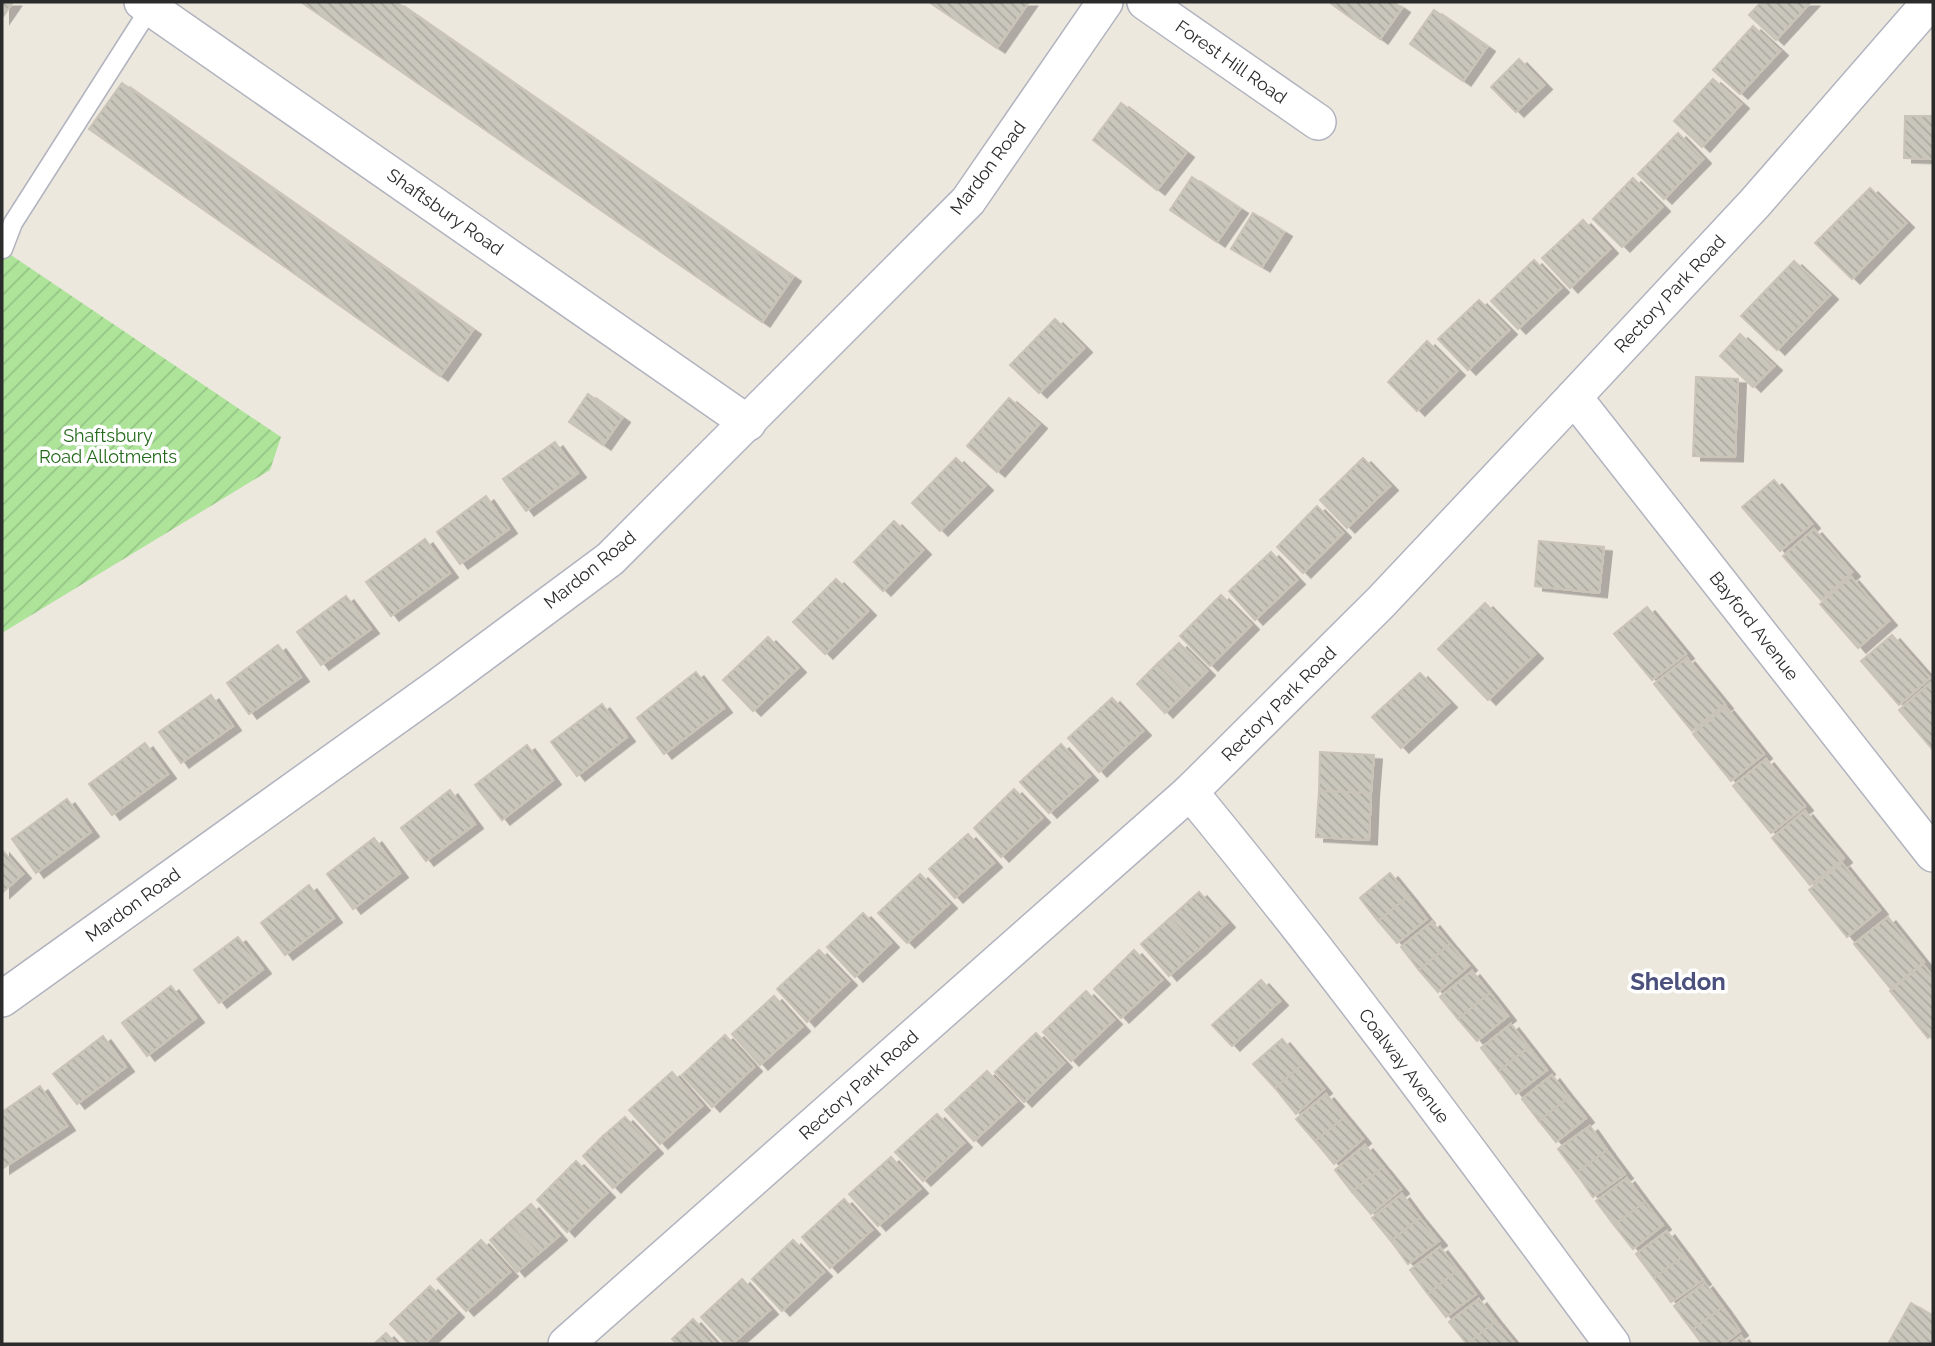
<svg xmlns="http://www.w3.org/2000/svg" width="1935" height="1346" font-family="Raleway,sans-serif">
<defs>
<pattern id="garden-furrows" width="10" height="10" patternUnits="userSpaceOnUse" patternTransform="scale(1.75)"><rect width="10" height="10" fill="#ade49a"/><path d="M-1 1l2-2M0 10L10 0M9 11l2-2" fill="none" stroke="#95c485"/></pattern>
<pattern id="building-back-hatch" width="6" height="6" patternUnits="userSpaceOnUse" patternTransform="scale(1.75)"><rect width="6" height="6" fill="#c9c6bc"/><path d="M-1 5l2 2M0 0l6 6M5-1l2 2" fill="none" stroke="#adaaa2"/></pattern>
<filter id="shadow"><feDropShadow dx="8" dy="4.5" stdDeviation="0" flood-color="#0004"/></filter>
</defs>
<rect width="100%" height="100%" fill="#ede8de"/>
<polygon fill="url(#garden-furrows)" points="2,249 281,437 270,470 2,633"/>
<g fill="url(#building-back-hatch)" stroke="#c9c4b7" stroke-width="2" filter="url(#shadow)">
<polygon points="2,2 13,2 2,18"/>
<polygon points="301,2 396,2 793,277 762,322"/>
<polygon points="929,2 1029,2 997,48"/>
<polygon points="1329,2 1393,2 1402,8 1380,39"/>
<polygon points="1761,2 1811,2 1776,40 1749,15"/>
<polygon points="1434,10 1487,47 1463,81 1410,44"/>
<polygon points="1753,26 1780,51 1740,94 1713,70"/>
<polygon points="1519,59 1544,85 1516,112 1491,87"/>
<polygon points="1713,79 1741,104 1702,147 1674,121"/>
<polygon points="122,83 473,330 440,376 89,129"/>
<polygon points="1121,103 1186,153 1157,190 1093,140"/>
<polygon points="1905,116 1933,116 1933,159 1904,158"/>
<polygon points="1678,133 1703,159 1664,199 1638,174"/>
<polygon points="1192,177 1240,209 1217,242 1170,210"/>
<polygon points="1633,178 1662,207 1622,247 1593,219"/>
<polygon points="1870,188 1906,223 1852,279 1815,243"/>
<polygon points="1253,213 1284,232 1262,267 1231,249"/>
<polygon points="1583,220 1610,249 1570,288 1542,258"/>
<polygon points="1534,260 1561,288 1518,329 1491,301"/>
<polygon points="1794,261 1830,295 1777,350 1741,316"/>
<polygon points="1479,300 1509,330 1468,370 1438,339"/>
<polygon points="1055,319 1084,348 1039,393 1010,365"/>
<polygon points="1740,334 1774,366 1753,387 1720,356"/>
<polygon points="1427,341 1457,371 1417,411 1388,382"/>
<polygon points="1696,377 1738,379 1735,457 1693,456"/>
<polygon points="588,394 622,418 603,445 569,422"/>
<polygon points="1009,398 1039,424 997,472 967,446"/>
<polygon points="555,442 578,473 526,511 503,479"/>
<polygon points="956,458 985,486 940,531 912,503"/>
<polygon points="1363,458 1390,486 1347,528 1320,500"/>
<polygon points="1774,480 1812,524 1780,551 1742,507"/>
<polygon points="486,496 509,529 460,564 437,532"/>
<polygon points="1317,506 1343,533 1303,573 1277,547"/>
<polygon points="894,521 923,550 883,591 854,562"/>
<polygon points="1814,529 1852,572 1821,600 1783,556"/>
<polygon points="425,539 450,573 391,616 366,582"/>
<polygon points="1539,541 1604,547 1599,593 1535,586"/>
<polygon points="1271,552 1297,580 1255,620 1229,591"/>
<polygon points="1851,577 1889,621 1858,648 1820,604"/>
<polygon points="836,579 868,611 825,654 793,622"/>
<polygon points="1221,595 1251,625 1210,666 1180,636"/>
<polygon points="346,596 371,629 321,665 297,632"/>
<polygon points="1485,603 1535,654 1488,700 1438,649"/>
<polygon points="1647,607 1686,654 1652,680 1614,634"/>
<polygon points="1892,635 1930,678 1899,705 1861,661"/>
<polygon points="768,637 798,668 753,711 723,680"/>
<polygon points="1179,643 1207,671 1186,692 1158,663"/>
<polygon points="278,645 301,677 249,714 227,683"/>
<polygon points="1687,658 1725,704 1692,731 1654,684"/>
<polygon points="1158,663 1186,692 1165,713 1137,684"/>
<polygon points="696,672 724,708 664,754 637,718"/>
<polygon points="1420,673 1449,703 1401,748 1372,717"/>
<polygon points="1930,683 1933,687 1933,750 1899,710"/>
<polygon points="211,695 233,726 181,763 159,732"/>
<polygon points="1112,698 1143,731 1121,751 1090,718"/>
<polygon points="602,704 627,737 577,776 551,742"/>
<polygon points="1726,707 1764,754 1731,781 1693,734"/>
<polygon points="1090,718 1121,751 1099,772 1068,738"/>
<polygon points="145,743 168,774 112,815 89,784"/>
<polygon points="1061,744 1090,776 1049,813 1020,782"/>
<polygon points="527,745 553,780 502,820 475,785"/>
<polygon points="1320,752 1374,755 1371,793 1319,791"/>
<polygon points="1766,759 1805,806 1771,833 1733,786"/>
<polygon points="1014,789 1042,818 1001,857 974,828"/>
<polygon points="450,790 475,824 426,861 401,828"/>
<polygon points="1319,791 1371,793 1369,840 1316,837"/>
<polygon points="67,799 91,832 36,873 12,839"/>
<polygon points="1805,811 1844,858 1810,885 1772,838"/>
<polygon points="968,834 994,863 955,898 929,869"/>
<polygon points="374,838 400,873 353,909 327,874"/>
<polygon points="2,850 23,874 2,893"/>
<polygon points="1842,863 1880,910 1847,937 1809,890"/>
<polygon points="1390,873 1409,896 1378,921 1360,898"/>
<polygon points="920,874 949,904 907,943 878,913"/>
<polygon points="309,885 334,918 285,955 261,923"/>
<polygon points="1199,892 1227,923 1198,950 1170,918"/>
<polygon points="1409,896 1427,919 1397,943 1378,921"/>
<polygon points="863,913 891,943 855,977 827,947"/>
<polygon points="1888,917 1924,962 1891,989 1854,944"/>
<polygon points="1170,918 1198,950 1169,976 1141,944"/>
<polygon points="1432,922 1450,944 1419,970 1401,947"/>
<polygon points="238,937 263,969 219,1003 194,970"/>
<polygon points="1450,944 1469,966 1438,992 1419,970"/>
<polygon points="819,950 849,981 807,1022 777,989"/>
<polygon points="1134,950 1162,980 1121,1018 1094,989"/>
<polygon points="1923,964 1933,977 1933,1034 1928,1038 1890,991"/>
<polygon points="1472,971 1490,993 1458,1019 1440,997"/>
<polygon points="1261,980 1280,1001 1232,1046 1212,1025"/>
<polygon points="171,986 196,1018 147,1056 122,1023"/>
<polygon points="1086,991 1114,1020 1071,1061 1043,1032"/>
<polygon points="1490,993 1508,1016 1477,1041 1458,1019"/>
<polygon points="774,996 802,1027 760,1065 732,1034"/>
<polygon points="1511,1024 1529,1047 1499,1071 1481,1048"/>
<polygon points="1036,1033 1064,1063 1024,1102 995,1072"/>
<polygon points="725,1035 754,1067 712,1107 682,1075"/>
<polygon points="103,1036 126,1067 77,1104 53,1074"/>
<polygon points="1282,1039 1303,1064 1275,1088 1253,1064"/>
<polygon points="1529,1047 1547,1070 1516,1094 1499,1071"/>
<polygon points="1303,1064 1324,1089 1296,1114 1275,1088"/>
<polygon points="987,1071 1016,1102 974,1141 945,1110"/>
<polygon points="672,1072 702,1106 660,1144 629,1110"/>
<polygon points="1552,1075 1569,1097 1539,1121 1522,1099"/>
<polygon points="40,1086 67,1126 2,1169 2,1112"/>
<polygon points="1326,1094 1345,1117 1315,1141 1296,1119"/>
<polygon points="1569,1097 1586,1118 1556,1142 1539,1121"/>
<polygon points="937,1114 964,1143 923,1181 895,1152"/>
<polygon points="625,1117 655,1149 634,1168 603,1136"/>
<polygon points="1345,1117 1363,1139 1334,1164 1315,1141"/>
<polygon points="1590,1126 1607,1150 1576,1173 1558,1149"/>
<polygon points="603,1136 634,1168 613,1188 583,1156"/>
<polygon points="1365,1145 1383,1167 1352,1192 1335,1170"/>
<polygon points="1607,1150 1625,1174 1593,1197 1576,1173"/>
<polygon points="891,1157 920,1189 878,1226 849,1194"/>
<polygon points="576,1161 607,1193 587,1212 556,1181"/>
<polygon points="1383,1167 1401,1189 1371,1214 1352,1192"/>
<polygon points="1627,1178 1645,1202 1614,1225 1596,1201"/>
<polygon points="556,1181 587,1212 567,1232 537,1200"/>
<polygon points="1402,1194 1420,1218 1391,1241 1372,1218"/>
<polygon points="844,1199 872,1230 830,1268 802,1237"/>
<polygon points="1645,1202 1663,1225 1633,1249 1614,1225"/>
<polygon points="531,1204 559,1236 538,1254 510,1222"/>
<polygon points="1420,1218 1439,1241 1408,1264 1391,1241"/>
<polygon points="510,1222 538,1254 517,1272 490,1240"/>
<polygon points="1667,1231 1685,1255 1654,1278 1636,1254"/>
<polygon points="481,1240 510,1272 488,1292 459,1260"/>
<polygon points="793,1240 824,1272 782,1311 752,1279"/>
<polygon points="1440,1247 1458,1270 1428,1294 1410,1270"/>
<polygon points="1685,1255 1703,1280 1671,1302 1654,1278"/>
<polygon points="459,1260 488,1292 466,1311 437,1279"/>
<polygon points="1458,1270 1476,1294 1446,1317 1428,1294"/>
<polygon points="742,1279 770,1310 732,1344 726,1344 701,1317"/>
<polygon points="1705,1283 1723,1307 1692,1330 1674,1306"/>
<polygon points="430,1286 456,1313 436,1332 410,1305"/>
<polygon points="1479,1299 1496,1321 1467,1344 1449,1322"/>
<polygon points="1911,1303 1933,1316 1933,1344 1888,1344"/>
<polygon points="410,1305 436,1332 424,1344 409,1344 390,1324"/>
<polygon points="1723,1307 1740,1331 1723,1344 1702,1344 1692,1330"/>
<polygon points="693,1319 716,1344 677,1344 672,1339"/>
<polygon points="1496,1321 1514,1343 1512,1344 1467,1344"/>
<polygon points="386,1333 396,1344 374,1344"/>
<polygon points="1741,1336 1747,1344 1731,1344"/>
</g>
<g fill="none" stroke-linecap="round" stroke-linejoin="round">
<defs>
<polyline id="service" points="3,249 13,223 150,8"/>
<g id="minor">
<polyline points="142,2 748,423"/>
<polyline points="1145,2 1318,122"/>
<polyline points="1574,397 1933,854"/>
<path d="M 1190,792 C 1338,971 1474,1158 1612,1344"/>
<polyline points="2,999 443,683 610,559 968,201 1105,2"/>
<polyline points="566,1344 1190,792 1381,602 1574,397 1755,203 1930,2"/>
</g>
</defs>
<use href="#service" stroke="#b1b3bf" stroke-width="21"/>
<use href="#minor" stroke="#b1b3bf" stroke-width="38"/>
<use href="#service" stroke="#fff" stroke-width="18"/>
<use href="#minor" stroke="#fff" stroke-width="35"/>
</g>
<g text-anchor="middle" stroke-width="7" stroke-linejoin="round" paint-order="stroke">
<g font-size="18" fill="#2b2b2b" stroke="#fff">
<text transform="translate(1231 62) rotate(35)" y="6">Forest Hill Road</text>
<text transform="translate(988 168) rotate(-53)" y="6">Mardon Road</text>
<text transform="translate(445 212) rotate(35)" y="6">Shaftsbury Road</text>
<text transform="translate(1670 294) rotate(-47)" y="6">Rectory Park Road</text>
<text transform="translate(590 570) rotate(-39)" y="6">Mardon Road</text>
<text transform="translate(1754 626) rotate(52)" y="6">Bayford Avenue</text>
<text transform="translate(1279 704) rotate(-45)" y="6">Rectory Park Road</text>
<text transform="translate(133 905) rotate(-36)" y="6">Mardon Road</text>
<text transform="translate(1404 1066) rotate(53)" y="6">Coalway Avenue</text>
<text transform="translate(859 1085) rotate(-42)" y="6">Rectory Park Road</text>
</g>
<g font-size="18" fill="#236a1a" stroke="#fff">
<text x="108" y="442">Shaftsbury<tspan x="108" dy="21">Road Allotments</tspan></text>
</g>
<g font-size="24" font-weight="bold" fill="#4b507d" stroke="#fff">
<text x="1678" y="990">Sheldon</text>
</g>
</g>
<rect width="1935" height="1346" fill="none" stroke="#2b2b2b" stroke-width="7"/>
</svg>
